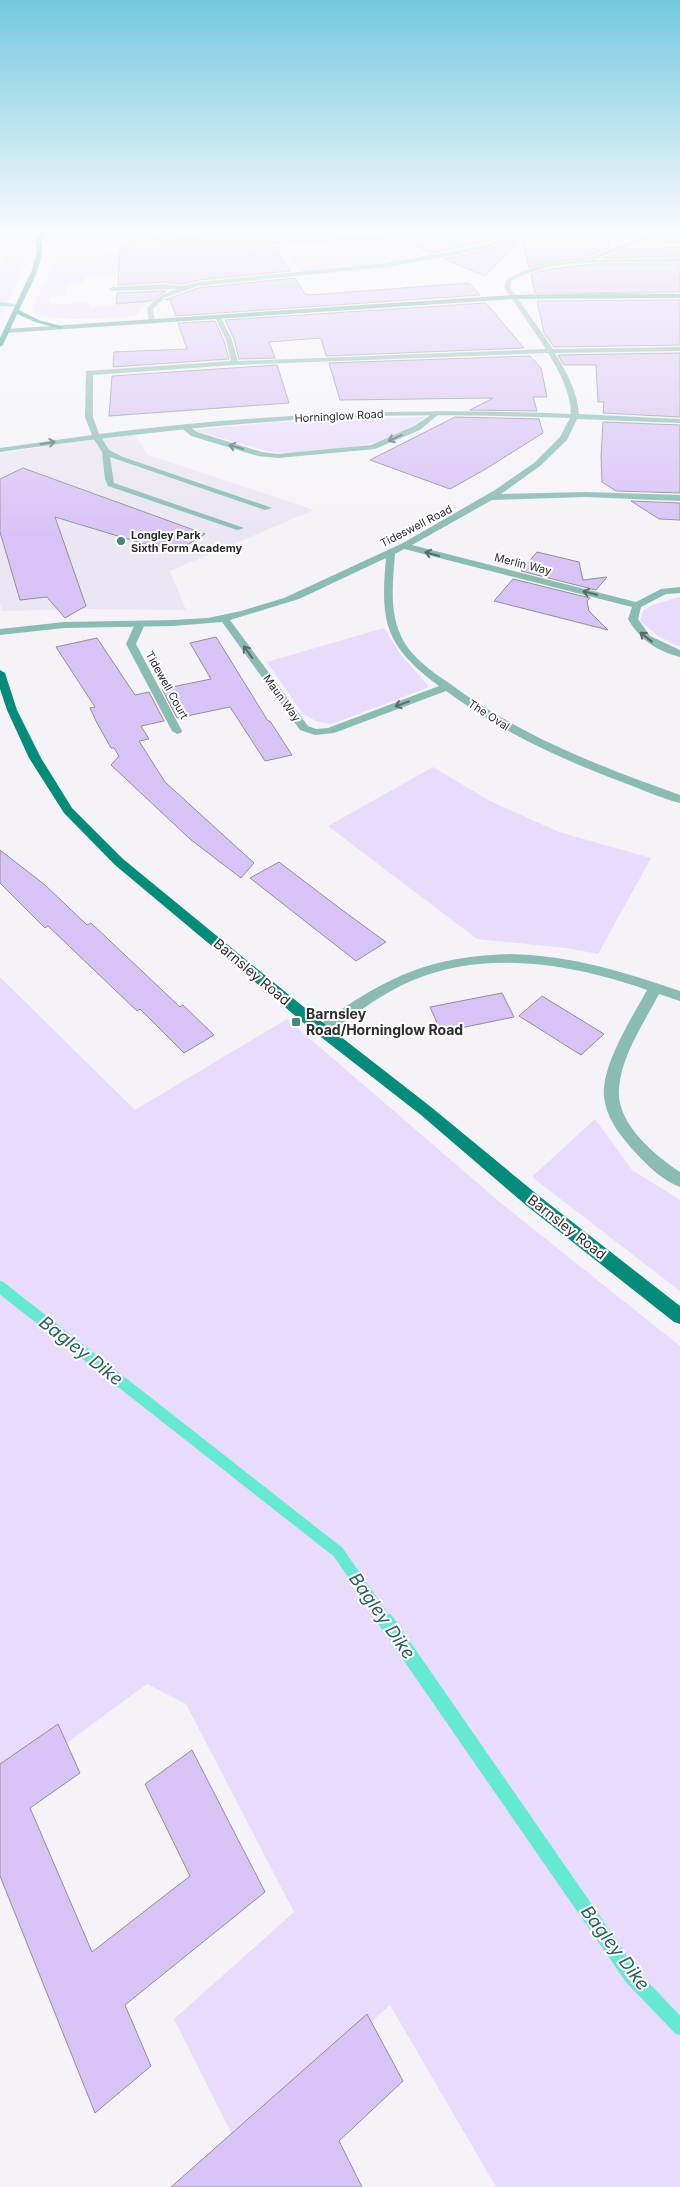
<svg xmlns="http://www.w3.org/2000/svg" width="680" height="2187" font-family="Inter,sans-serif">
<rect width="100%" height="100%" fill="#f5f3f8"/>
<polygon fill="#eae6f2" points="134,434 148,455 314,510 170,571 186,610 92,609 2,611 0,604 0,454 61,443"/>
<g fill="#e8dbfb">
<path d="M 27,234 C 31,264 13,290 0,316 L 0,268 L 6,257 L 10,236 Z"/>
<path d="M 395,237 L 425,255 L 300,272 L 289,255 L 123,268 L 128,273 L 84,277 L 84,283 L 65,285 L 68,295 L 48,298 L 51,305 L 89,302 L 90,307 L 134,304 L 131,292 L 160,290 L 164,291 L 142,306 L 138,314 L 133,316 C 100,318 67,323 35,313 L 32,307 L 54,263 L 57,242 L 86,243 L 106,252 L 144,249 L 166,239 L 235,244 L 314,244 Z"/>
<path d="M 426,417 C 417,423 408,429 399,433 C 359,451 312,455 270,452 L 193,430 L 277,422 Z"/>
<polygon points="680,597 680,647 658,636 640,621 643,611 652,605"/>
<polygon points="384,628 401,655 429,687 332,724 318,722 303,714 267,662"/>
<polygon points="433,767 490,801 559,832 651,858 598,954 567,948 477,939 328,826"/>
<polygon points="0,977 135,1110 287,1019 502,1204 680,1346 680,2187 496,2187 390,2005 237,2144 174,2019 294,1912 186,1704 147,1684 0,1792"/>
<polygon points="595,1119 632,1170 680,1200 680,1291 532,1177"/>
</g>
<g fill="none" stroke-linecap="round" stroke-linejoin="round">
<polyline stroke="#65e9d2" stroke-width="12" points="0,1287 338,1552 387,1623"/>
<polyline stroke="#65e9d2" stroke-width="16" points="386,1621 633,1978 680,2027"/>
</g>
<g fill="#d8c3f6" stroke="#918f93">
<polygon points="156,232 266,232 270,239 209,237"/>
<polygon points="417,232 527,232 431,253 398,239"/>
<polygon points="545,232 573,232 578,236 584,232 607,232 609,248 589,255 588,258 558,261 529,267 522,240"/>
<polygon points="144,235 158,239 190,243 274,246 290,271 198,280 183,284 163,282 118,285 120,249"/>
<polygon points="518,241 485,276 444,259 465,255"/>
<polygon points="680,247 680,256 604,258 625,250"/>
<polygon points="594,264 680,264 680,292 535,293 531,274 551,269"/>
<polygon points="295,278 305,294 310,295 469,283 480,295 176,316 170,299 165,300 198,288"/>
<polygon points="166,291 151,301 116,304 117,293"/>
<polygon points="680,300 680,345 554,347 544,333 537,301"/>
<polygon points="486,303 524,348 326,356 321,338 269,342 275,358 239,359 234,339 225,320"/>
<polygon points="215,321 224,341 229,359 113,367 114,352 187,349 178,323"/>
<polygon points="680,353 680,417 603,413 604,402 598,402 596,365 564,365 558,355"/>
<polygon points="530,356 541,368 547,397 533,397 537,411 470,410 493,398 340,400 329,363"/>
<polygon points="277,365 289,403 109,416 112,376"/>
<polygon points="455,417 539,419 543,433 484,470 450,489 370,460"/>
<polygon points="603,422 680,425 680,493 616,491 602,482 601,457"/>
<polygon points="23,468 205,534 174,553 55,517 86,606 65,618 47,597 20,600 0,532 0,479"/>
<polygon points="631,501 680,503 680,520 659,519"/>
<polygon points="537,552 579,562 583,580 607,577 596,590 521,571"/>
<polygon points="513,579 590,598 587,601 589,611 608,630 494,601"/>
<polygon points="216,637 268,721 270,721 292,755 265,761 230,707 177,718 162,689 211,679 190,643"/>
<polygon points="97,638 135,695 149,692 164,721 141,726 149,739 139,741 165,782 254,863 241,878 190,839 111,765 119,756 114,748 111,748 97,723 90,708 95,707 56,647"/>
<polygon points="0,850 45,885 87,925 91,923 180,1007 183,1005 214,1035 184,1053 140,1009 137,1011 48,926 45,928 0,883"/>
<polygon points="279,862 342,910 386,942 356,961 250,878"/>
<polygon points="502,993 514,1017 441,1032 430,1007"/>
<polygon points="542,996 604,1034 581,1055 519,1016"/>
<polygon points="58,1724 80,1773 30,1808 92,1952 190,1876 145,1784 192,1750 265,1892 125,2005 151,2066 95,2113 0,1876 0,1764"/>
<polygon points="367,2014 403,2081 339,2141 362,2187 171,2187"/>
</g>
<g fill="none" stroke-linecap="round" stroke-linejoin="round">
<g fill="#8bbcb2" fill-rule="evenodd">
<polygon points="437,411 441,413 439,414 420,430 375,449 278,458 258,456 191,436 180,427 187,425 197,432 262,452 278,454 371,445 414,426"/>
<polygon points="93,434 99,434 109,450 123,457 272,508 265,510 110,457 114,483 244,528 237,530 108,486 105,479 102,452 92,436"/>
<polygon points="140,621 145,624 136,644 182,731 181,733 177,734 172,731 126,644 135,624"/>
</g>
<g fill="#8bbcb2" fill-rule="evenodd">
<polygon points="0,232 29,232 0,236"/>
<path d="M 139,232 L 209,239 L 277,241 L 345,238 L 415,232 C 386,248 168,248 139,232 Z"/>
<path d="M 534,232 L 543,232 L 465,253 L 386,267 L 198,286 L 164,298 L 153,309 L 155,322 L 152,324 L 149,322 L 147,309 C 155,297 164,294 177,289 L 112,291 L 109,289 L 112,287 L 163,284 L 183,286 L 198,282 L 386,263 L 465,249 Z"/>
<polygon points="575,232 582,232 579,234"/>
<path d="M 647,232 L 653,232 L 653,234 L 645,240 L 593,260 L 680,258 L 680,262 C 628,264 558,254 512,281 L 510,287 L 553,349 L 680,347 L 680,351 L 555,353 C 567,373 577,391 579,414 L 680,419 L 680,423 L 577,419 L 567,440 L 540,466 L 501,494 L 586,492 L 680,495 L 680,501 L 586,497 L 492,500 L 412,545 L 636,602 L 661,589 L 680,587 L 680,593 L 666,594 L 641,607 L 638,619 L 650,636 L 680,650 L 680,657 C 657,651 640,640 628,619 L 632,607 L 404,549 L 395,554 C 393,581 389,610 401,636 C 410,656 431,671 449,683 C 519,735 598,766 680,795 L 680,803 C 660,798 641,789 622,782 C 560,759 500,731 446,691 L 334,733 L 315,735 L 300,730 L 222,622 L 173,626 L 64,628 L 0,635 L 0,629 L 64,622 L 173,620 L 208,618 L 241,611 L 284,598 L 403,543 L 495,490 L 534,463 L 560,437 L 570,418 C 489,415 408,414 327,418 C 218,424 109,437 0,452 L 0,448 L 92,435 L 85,417 L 86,371 L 231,361 L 226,340 L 215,317 L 218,315 L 221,317 L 232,340 L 238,361 L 546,349 L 504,287 L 507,279 C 533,264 561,261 591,260 L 590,257 L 641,238 ZM 548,353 C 560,373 570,391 571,414 C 413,407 256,414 99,434 L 93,417 L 93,375 L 235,365 ZM 386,558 C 380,623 385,646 439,686 L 328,728 L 316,729 L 308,726 L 230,620 L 299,599 Z"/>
<polygon points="0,302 21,305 18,307 0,306"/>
<path d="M 510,954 C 574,956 620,971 680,991 L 680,1001 L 659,994 C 644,1023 621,1056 619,1089 C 616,1123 654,1155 680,1172 L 680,1187 C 663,1181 647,1165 635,1152 C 622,1138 609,1122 605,1103 C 597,1071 632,1018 647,990 C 573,964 486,949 411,981 C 381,994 354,1015 327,1034 L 322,1035 L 317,1034 L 315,1030 L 317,1026 C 386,978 424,957 510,954 Z"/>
</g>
<polygon fill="#50a091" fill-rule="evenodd" points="606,293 680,294 680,298 512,299 6,333 3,331 6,329 512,295"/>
<g fill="#048b7a" fill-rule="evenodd">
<path d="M 34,232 L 40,232 C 48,262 30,284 19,310 L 39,320 L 64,327 L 61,329 L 35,322 L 17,314 L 3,345 L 0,347 L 0,338 L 32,270 L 37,251 Z"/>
<polygon points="0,670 5,673 17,710 41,758 72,808 123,859 327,1026 431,1107 539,1196 680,1306 680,1324 674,1322 527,1206 421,1115 317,1034 115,865 64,813 29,758 7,710 0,689"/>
</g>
</g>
<defs><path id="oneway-shaft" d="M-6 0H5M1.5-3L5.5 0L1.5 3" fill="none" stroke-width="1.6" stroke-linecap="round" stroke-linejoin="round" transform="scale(1.25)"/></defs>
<g stroke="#576c69">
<use href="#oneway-shaft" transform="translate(395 438) rotate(156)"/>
<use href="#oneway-shaft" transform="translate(48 443) rotate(-9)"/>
<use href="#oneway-shaft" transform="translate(236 447) rotate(-164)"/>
<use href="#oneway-shaft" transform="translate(432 554) rotate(-165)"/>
<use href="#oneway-shaft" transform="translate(590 593) rotate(-166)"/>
<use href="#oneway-shaft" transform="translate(646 637) rotate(-142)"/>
<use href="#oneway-shaft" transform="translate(248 652) rotate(-126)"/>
<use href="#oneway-shaft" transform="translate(402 704) rotate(160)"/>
</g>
<linearGradient id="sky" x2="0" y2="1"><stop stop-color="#73c9df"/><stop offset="0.43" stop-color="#fafafc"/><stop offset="1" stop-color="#fafafc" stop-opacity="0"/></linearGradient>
<rect width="680" height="538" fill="url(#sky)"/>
<g fill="#45897c" stroke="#fff" stroke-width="2">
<circle cx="121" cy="541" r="5"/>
<rect x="291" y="1017" width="10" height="10" rx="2.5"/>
</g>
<g text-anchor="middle" stroke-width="4" stroke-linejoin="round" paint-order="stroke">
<g font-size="11" fill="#2c2b2d" stroke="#fff">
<text transform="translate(339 416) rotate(-3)" y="4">Horninglow Road</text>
<text transform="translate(416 526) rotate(-27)" y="4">Tideswell Road</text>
<text transform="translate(523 564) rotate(14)" y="4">Merlin Way</text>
<text transform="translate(167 685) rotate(61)" y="4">Tidewell Court</text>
<text transform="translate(282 698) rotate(54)" y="4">Maun Way</text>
<text transform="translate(489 715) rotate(33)" y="4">The Oval</text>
</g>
<g font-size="11" font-weight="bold" fill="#2c2b2d" stroke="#fff" text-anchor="start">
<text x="131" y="539">Longley Park<tspan x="131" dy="13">Sixth Form Academy</tspan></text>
</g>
<g font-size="14" fill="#2c2b2d" stroke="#fff">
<text transform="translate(252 972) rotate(40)" y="5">Barnsley Road</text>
<text transform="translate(567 1227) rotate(38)" y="5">Barnsley Road</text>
</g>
<g font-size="14" font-weight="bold" fill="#2c2b2d" stroke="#fff" text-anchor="start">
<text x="306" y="1019">Barnsley<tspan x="306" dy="16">Road/Horninglow Road</tspan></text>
</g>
<g font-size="18" font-style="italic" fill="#296056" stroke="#fff">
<text transform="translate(81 1351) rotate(38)" y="6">Bagley Dike</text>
<text transform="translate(382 1616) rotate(55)" y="6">Bagley Dike</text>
<text transform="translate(615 1948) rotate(53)" y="6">Bagley Dike</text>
</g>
</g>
</svg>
